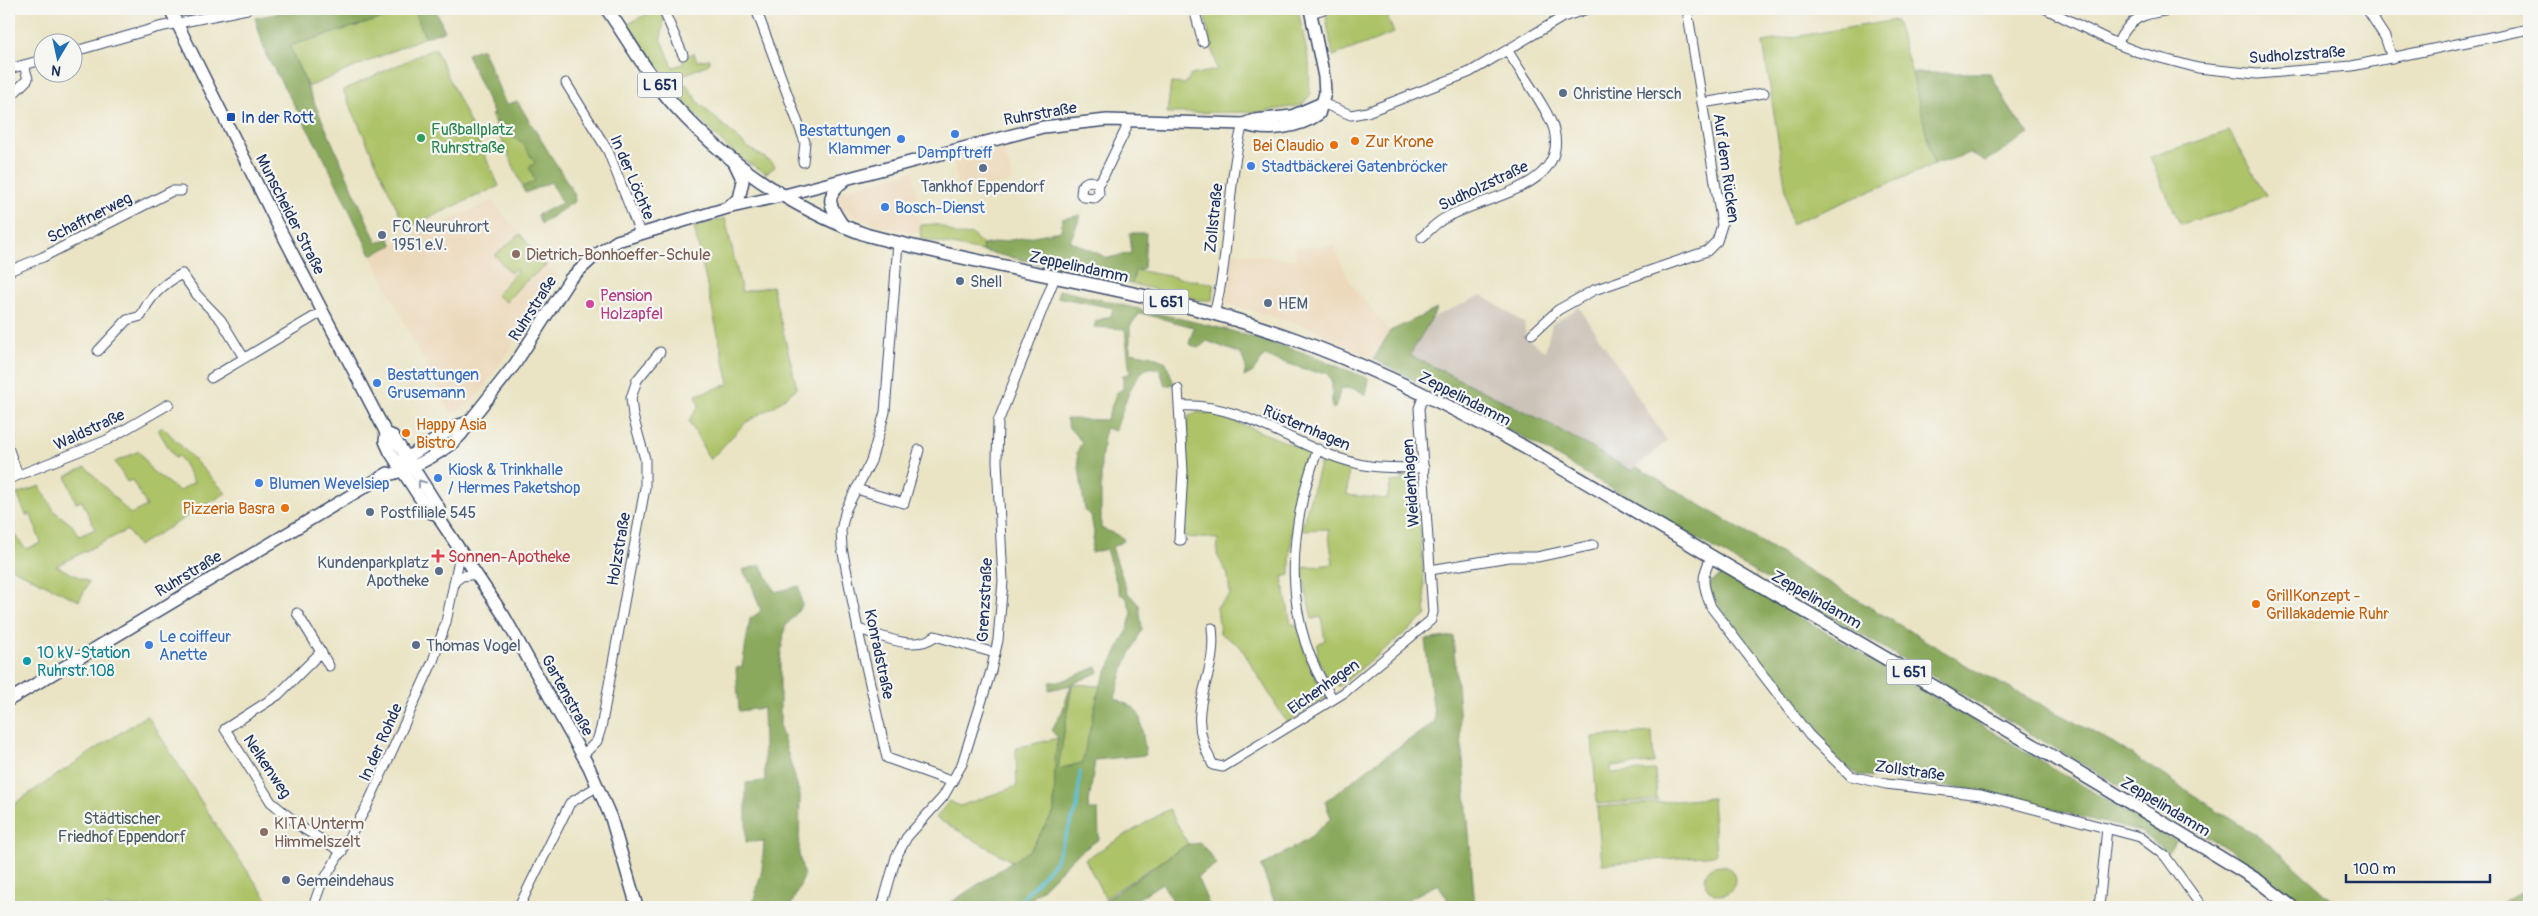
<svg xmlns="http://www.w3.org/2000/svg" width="2538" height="916" font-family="Pangolin,sans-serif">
<rect width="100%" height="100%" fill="#f6f6f2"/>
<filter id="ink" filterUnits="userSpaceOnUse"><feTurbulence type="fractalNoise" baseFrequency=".02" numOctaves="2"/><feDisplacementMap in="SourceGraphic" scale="10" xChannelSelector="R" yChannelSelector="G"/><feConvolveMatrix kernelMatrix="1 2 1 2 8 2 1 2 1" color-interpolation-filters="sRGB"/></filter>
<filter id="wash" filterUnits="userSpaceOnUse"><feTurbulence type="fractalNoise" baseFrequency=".0096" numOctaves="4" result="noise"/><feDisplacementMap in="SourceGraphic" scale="20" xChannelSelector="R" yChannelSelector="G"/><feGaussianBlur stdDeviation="1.12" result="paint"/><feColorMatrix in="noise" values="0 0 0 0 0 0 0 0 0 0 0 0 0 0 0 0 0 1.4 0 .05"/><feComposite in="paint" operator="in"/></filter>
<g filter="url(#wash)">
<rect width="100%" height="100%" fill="#eae4c4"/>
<g fill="#ecd8ba">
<polygon points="1004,149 1013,181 958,194 954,162"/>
<polygon points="914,171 921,234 892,229 868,221 845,211 838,204 838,195 841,191"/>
<polygon points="492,201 557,277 485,387 470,403 451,416 371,255"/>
<polygon points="1334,246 1350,283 1390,331 1374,359 1311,328 1226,303 1232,252 1296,260 1295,247"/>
</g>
<polygon fill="#cbc3b8" points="1482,295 1524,323 1526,338 1545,351 1552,324 1579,307 1667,441 1632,471 1544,421 1410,355 1432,318"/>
<g fill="#adc367" stroke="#647962">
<polygon points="414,9 425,37 308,87 289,46"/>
<path d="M 656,9 L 660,9 L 664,20 L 661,38 L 673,67 L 683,64 L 682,58 L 694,53 L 697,61 L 709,59 L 709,64 L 676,78 L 679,87 L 686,84 L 700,104 L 746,146 L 773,163 L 775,167 L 766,173 C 755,166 742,161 733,152 C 690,115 659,71 628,24 Z"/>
<polygon points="1203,9 1298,9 1309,62 1310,95 1302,105 1262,112 1167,113 1171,83 1185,84 1191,75 1217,70"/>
<polygon points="1335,9 1384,9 1394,33 1333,56 1326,17 1327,14"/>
<polygon points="1896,20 1912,73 1934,165 1791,224 1763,42"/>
<polygon points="435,48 499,186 406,228 343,90"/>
<polygon points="518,103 552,177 524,190 491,115"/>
<polygon points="2229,131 2266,195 2231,211 2180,224 2150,157"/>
<polygon points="725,218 742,292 772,286 797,388 776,405 745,423 710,460 689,421 699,406 696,395 729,384 694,227"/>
<path d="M 920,225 C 926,225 935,223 941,226 C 955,232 953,238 972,234 L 983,245 L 982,251 L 921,239 Z"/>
<polygon points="520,234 546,266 522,284 506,302 496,295 517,271 515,269 510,273 495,255"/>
<polygon points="1135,270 1214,284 1212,300 1199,300 1132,284"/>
<path d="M 1197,412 L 1216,414 L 1310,452 L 1311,458 C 1298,497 1289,534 1290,575 L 1282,577 L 1291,624 L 1298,625 L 1306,657 L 1325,698 L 1287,723 L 1240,646 L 1220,633 L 1217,607 L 1230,595 L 1228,575 L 1217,555 L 1218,539 L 1184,537 L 1187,425 L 1189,416 Z"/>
<polygon points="163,427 226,493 138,546 127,530 56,566 89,582 79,601 9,567 9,528 26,549 41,543 31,515 26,515 17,494 40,486 55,512 72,525 79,536 95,529 82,501 76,503 66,476 86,467 130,514 147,506 132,480 127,482 115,462 139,451 152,471 179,491 194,482 179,456 175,458 158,430"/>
<polygon points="1324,460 1349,467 1347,495 1387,499 1391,482 1402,481 1402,473 1413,473 1417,478 1426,616 1339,686 1328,680 1317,656 1318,644 1325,640 1321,617 1312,619 1301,568 1333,564 1328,529 1301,530 1320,464"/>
<polygon points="1072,684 1100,686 1083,763 1058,769"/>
<polygon points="147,715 223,836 267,899 256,907 9,907 9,813 18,801"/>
<polygon points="1652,732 1654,763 1611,766 1611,773 1655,770 1657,800 1597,804 1592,737"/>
<polygon points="1058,738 1055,760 1054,812 1030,850 1013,862 936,818 949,801 960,806 1017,786 1016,748"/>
<polygon points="1712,798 1716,855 1602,864 1597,807"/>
<polygon points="1169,809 1188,844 1105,898 1085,859"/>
<circle cx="1720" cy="880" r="15"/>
</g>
<g fill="#8aa95c" stroke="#526c5d">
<polygon points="299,9 435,9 445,31 425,37 414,9 289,46 377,243 389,238 393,245 371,255 325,160 266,55 255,18"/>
<polygon points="482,48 506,105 517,101 574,193 575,201 541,224 537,215 562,203 551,182 525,193 522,187 535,181 529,167 535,163 522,142 501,131 467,54"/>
<polygon points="1912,73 1990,73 2012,112 2029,134 1985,162 1970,153 1934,165"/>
<polygon points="1081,215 1070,241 1108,258 1131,253 1130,233 1146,233 1144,268 1135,271 1132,284 982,251 983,245 1061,231 1062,219"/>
<path d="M 1059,290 L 1228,330 L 1302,352 L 1369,379 L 1366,395 L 1356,389 L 1341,388 L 1335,408 L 1332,408 L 1332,383 L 1327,372 L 1314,372 L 1264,356 L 1253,372 L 1244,377 L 1246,367 L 1241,354 L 1207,341 L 1199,348 L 1189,344 L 1194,327 L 1140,313 L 1130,326 L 1130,352 L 1149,355 L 1166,362 L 1174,384 L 1165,386 L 1160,370 C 1157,369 1152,367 1149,368 C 1133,371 1120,416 1116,431 L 1105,428 L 1101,462 L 1101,528 L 1122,537 L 1124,541 L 1112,547 L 1127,592 L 1139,605 L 1142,629 L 1123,669 L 1115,698 L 1134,708 L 1140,717 L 1146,755 L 1095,760 L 1088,810 L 1098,810 L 1099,839 L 1075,856 L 1024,907 L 944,907 L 1030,850 L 1054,812 L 1055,760 L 1058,738 L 1051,730 L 1062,712 L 1071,685 L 1049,690 L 1050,682 L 1062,681 L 1097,667 L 1099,672 L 1072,684 L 1058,769 L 1082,763 L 1100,686 L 1127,631 L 1132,613 L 1126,597 L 1120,594 L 1106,549 L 1091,553 L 1094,533 L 1091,515 L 1085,511 L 1077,452 L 1082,442 L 1069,428 L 1066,419 L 1107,420 L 1116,393 L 1123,389 L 1123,375 L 1130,374 L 1125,329 L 1094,327 L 1096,321 L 1111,316 L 1113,308 L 1057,297 Z"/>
<polygon points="1437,309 1410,355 1544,421 1632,471 1637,467 1971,668 2112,742 2271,845 2341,907 2302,907 2233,852 1530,441 1374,359 1390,331"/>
<polygon points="761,565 775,592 799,586 802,606 785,627 780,659 780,727 800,795 799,854 804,877 791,905 792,907 752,907 762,870 764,841 746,842 746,783 765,781 763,708 739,711 736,668 742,667 750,619 761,611 751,583 742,570"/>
<polygon points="1721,575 1733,577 2175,841 2168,853 2141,832 1974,790 1858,775 1839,761 1721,610 1707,585"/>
<polygon points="1453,636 1475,907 1447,907 1447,898 1438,884 1393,907 1274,907 1276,906 1261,866 1307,840 1331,818 1325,802 1377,762 1435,722 1425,640"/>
<polygon points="1201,843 1217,864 1197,877 1210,907 1177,907 1162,883 1125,907 1095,907 1188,844"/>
<polygon points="2529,890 2529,904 2523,907 2491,907"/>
</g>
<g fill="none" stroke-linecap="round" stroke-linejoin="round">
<polyline stroke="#5bbfd9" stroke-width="3" points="1015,907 1055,862 1077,808 1080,772"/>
</g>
</g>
<g filter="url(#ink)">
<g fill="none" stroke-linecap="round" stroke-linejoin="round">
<defs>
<g id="street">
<polyline points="663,9 683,55"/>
<polyline points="756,9 805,142 803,162"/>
<polyline points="1194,9 1203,42"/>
<polyline points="2046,9 2117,44 2138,52 2198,68 2257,74 2352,66 2529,29"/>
<polyline points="2367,9 2385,37 2392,58"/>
<polyline points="1311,13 1324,9"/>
<path d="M 2117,44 C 2132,13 2146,14 2177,9"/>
<polyline points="72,52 159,27 247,9"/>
<polyline points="9,69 42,60"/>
<polyline points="566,83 608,151 640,233"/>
<polyline points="9,98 28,79 24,65"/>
<polyline points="1322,103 1351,115 1367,112 1470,72 1563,17 1587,9"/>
<polyline points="1702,103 1764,93"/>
<path d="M 1098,184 L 1099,194 L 1095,198 L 1084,197 L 1081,194 L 1082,186 C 1087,180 1091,180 1098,184 L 1103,177 L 1126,129 L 1126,121"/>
<path d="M 1422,237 C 1428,232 1433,226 1439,222 C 1473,197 1569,192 1554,130 C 1549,110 1519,71 1508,51"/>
<polyline points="898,243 885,412 871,461 846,509 841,530 842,548 860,640 887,758 953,782"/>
<polyline points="9,271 43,257 172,191 181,191"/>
<path d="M 1214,314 C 1231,252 1226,186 1243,124"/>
<polyline points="1532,334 1558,310 1594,290 1707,251 1717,241 1722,225 1687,9"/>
<path d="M 98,351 L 127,320 L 141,316 C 149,298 164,283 182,274 L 197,295 L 221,320 L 244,358"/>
<polyline points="211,378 322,312"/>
<polyline points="1178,389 1183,471 1179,540 1181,540"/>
<path d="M 1181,406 C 1245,403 1295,448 1355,463 C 1377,469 1400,467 1424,468"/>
<path d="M 1318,449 C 1287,531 1281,623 1333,699"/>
<polyline points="9,450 18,475"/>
<polyline points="9,479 107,440 169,404"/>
<polyline points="856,489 904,503 919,450"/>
<path d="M 1712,556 C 1700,578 1703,585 1711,607 L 1809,735 L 1851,776 L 1886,784 L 1981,795 L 2140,837 L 2165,856 L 2202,907"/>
<polyline points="1430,570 1509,557 1537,557 1593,545"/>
<polyline points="455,581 462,576 477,574"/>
<polyline points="297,613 321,652 278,695 225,729 271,802 304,829 342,852"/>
<path d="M 1212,628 C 1219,682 1180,705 1213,765 L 1223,767 L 1345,692 L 1431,620 L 1433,612 L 1419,408 L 1424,395"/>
<path d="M 858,629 C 881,635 914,653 935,636 L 995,653"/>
<polyline points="321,652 329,666"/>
<polyline points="583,755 597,741 601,728 645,488 645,459 633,416 631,398 637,380 660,352"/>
<polyline points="313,907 320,887 366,808 433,661 446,622 461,550"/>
<polyline points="519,907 570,803 598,786"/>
<polyline points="882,907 896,857 907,837 943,797 962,764 991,671 998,640 1003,581 997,461 998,422 1055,277"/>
<polyline points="2099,907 2107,828"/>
</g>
<g id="secondary">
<polyline points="170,9 276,222 373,408 386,433 385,441 390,452 429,512 438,515"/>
<polyline points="1243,124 1254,120 1292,116 1322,103"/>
<path d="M 844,181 C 822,198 831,207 844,227"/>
<polyline points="729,206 739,199 743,181 733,160"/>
<polyline points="386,433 393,436 439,508 438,515 442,523 504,616 589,767 611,818 637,907"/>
<polyline points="400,462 459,425 469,422"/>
<path d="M 384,476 C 409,471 460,447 469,422 L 515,364 L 570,279 L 597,254 L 617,241 L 727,208 L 781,196 L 1043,127 L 1107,120 L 1243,124 C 1266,133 1299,128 1319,114 L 1325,93 L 1324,77 L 1310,9"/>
<polyline points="9,700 388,473"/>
</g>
<path id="primary" d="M 607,9 C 629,41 649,77 675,106 C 728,164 793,209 867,235 C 1009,273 1158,289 1297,340 C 1450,396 1589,484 1729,567 C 1906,670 2083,773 2257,880 L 2292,907"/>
</defs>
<use href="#street" stroke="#3a4a6d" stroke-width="11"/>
<use href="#secondary" stroke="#3a4a6d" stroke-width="14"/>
<use href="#primary" stroke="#3a4a6d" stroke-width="15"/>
<use href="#street" stroke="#fff" stroke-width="9"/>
<use href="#secondary" stroke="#fff" stroke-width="11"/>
<use href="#primary" stroke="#fff" stroke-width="12"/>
</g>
<defs><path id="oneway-chevron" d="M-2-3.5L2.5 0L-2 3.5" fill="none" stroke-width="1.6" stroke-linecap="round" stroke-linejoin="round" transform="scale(1.25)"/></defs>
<use stroke="#8d97ae" href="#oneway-chevron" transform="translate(421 483) rotate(-125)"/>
</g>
<g fill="#5c6f8a" stroke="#f6f6f2" stroke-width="2">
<circle cx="1563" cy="93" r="5"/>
<circle cx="983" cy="168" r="5"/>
<circle cx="382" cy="235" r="5"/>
<circle cx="960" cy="281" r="5"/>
<circle cx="1268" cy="303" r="5"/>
<circle cx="370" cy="512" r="5"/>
<circle cx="439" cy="571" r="5"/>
<circle cx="416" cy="645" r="5"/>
<circle cx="286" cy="880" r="5"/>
</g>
<rect fill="#1a4fb4" stroke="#f6f6f2" stroke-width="2" x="226" y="112" width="10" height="10" rx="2.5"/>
<g fill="#3f7fe0" stroke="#f6f6f2" stroke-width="2">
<circle cx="955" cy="134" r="5"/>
<circle cx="901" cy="139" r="5"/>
<circle cx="1251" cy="166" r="5"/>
<circle cx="885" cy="207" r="5"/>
<circle cx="377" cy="383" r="5"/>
<circle cx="438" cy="478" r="5"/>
<circle cx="259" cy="483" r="5"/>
<circle cx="149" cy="645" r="5"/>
</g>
<circle fill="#2e9e5b" stroke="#f6f6f2" stroke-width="2" cx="421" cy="138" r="5"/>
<g fill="#e8710a" stroke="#f6f6f2" stroke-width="2">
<circle cx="1355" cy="141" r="5"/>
<circle cx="1334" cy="145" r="5"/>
<circle cx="406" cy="433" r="5"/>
<circle cx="285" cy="508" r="5"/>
<circle cx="2256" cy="604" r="5"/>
</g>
<g fill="#8d6e63" stroke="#f6f6f2" stroke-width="2">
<circle cx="516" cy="254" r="5"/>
<circle cx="264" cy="832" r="5"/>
</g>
<circle fill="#d1479c" stroke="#f6f6f2" stroke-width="2" cx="590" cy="304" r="5"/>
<path fill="#e0444e" stroke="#f6f6f2" stroke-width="2" d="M435.5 548.5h5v5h5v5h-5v5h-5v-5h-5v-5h5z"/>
<circle fill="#0f9aa8" stroke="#f6f6f2" stroke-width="2" cx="27" cy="661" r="5"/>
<g text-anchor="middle" stroke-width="4.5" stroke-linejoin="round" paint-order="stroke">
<g fill="#f6f6f2" stroke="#5d6b8a" stroke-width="1">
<rect x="637.5" y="72.5" width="45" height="25" rx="4"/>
<rect x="1143.5" y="289.5" width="45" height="25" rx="4"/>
<rect x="1886.5" y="659.5" width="45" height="25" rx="4"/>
</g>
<g font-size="15" font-weight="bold" fill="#1b2f5e">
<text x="660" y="90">L 651</text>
<text x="1166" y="307">L 651</text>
<text x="1909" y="677">L 651</text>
</g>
<g font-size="16" fill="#1b2f5e" stroke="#f6f6f2">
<text transform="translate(2297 54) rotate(-4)" y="6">Sudholzstraße</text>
<text transform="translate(1040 113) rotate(-10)" y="6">Ruhrstraße</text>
<text transform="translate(1727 168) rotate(82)" y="6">Auf dem Rücken</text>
<text transform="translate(633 177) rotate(67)" y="6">In der Löchte</text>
<text transform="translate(1483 185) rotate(-25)" y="6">Sudholzstraße</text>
<text transform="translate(291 214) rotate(63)" y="6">Munscheider Straße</text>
<text transform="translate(89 217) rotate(-27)" y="6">Schaffnerweg</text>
<text transform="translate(1213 218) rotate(-84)" y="6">Zollstraße</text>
<text transform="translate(1079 266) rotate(12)" y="6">Zeppelindamm</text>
<text transform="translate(532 308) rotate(-57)" y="6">Ruhrstraße</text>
<text transform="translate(1465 398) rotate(27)" y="6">Zeppelindamm</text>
<text transform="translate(1307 427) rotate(23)" y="6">Rüsternhagen</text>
<text transform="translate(89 429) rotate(-25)" y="6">Waldstraße</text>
<text transform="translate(1410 483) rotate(-94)" y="6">Weidenhagen</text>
<text transform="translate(618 549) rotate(-80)" y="6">Holzstraße</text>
<text transform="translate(188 573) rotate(-31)" y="6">Ruhrstraße</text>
<text transform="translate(1817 599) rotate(30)" y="6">Zeppelindamm</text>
<text transform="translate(984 600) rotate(-87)" y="6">Grenzstraße</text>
<text transform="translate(880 654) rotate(78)" y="6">Konradstraße</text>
<text transform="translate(1323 686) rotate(-35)" y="6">Eichenhagen</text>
<text transform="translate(568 695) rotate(61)" y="6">Gartenstraße</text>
<text transform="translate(380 742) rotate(-66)" y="6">In der Rohde</text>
<text transform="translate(268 766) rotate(56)" y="6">Nelkenweg</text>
<text transform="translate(1910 770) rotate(8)" y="6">Zollstraße</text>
<text transform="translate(2166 806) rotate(31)" y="6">Zeppelindamm</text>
</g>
<g font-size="16" fill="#4e5e75" stroke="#f6f6f2" text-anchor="start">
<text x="1573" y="99">Christine Hersch</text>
<text x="983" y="192" text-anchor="middle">Tankhof Eppendorf</text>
<text x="392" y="232">FC Neuruhrort<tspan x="392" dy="18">1951 e.V.</tspan></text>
<text x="970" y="287">Shell</text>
<text x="1278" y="309">HEM</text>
<text x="380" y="518">Postfiliale 545</text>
<text x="429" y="568" text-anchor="end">Kundenparkplatz<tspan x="429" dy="18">Apotheke</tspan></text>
<text x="426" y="651">Thomas Vogel</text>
<text x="296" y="886">Gemeindehaus</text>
</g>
<g font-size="16" fill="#164399" stroke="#f6f6f2" text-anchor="start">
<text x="241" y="123">In der Rott</text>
</g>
<g font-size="16" fill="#27864d" stroke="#f6f6f2" text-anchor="start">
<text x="431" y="135">Fußballplatz<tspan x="431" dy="18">Ruhrstraße</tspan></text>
</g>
<g font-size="16" fill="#366cbe" stroke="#f6f6f2" text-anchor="start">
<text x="891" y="136" text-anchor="end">Bestattungen<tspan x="891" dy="18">Klammer</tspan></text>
<text x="955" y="158" text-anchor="middle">Dampftreff</text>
<text x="1261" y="172">Stadtbäckerei Gatenbröcker</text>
<text x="895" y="213">Bosch-Dienst</text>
<text x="387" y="380">Bestattungen<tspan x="387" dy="18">Grusemann</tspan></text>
<text x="448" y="475">Kiosk &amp; Trinkhalle<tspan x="448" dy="18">/ Hermes Paketshop</tspan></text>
<text x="269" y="489">Blumen Wevelsiep</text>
<text x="159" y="642">Le coiffeur<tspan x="159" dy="18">Anette</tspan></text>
</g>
<g font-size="16" fill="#c56008" stroke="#f6f6f2" text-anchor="start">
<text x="1365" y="147">Zur Krone</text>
<text x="1324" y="151" text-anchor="end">Bei Claudio</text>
<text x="416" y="430">Happy Asia<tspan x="416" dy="18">Bistro</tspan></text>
<text x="275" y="514" text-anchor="end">Pizzeria Basra</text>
<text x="2266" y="601">GrillKonzept -<tspan x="2266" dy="18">Grillakademie Ruhr</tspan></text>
</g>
<g font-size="16" fill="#785e54" stroke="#f6f6f2" text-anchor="start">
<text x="526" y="260">Dietrich-Bonhoeffer-Schule</text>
<text x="274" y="829">KITA Unterm<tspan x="274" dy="18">Himmelszelt</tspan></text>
</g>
<g font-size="16" fill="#b23c85" stroke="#f6f6f2" text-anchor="start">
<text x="600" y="301">Pension<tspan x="600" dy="18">Holzapfel</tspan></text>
</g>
<g font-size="16" fill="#be3a42" stroke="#f6f6f2" text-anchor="start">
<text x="448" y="562">Sonnen-Apotheke</text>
</g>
<g font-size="16" fill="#0d838f" stroke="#f6f6f2" text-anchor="start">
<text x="37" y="658">10 kV-Station<tspan x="37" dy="18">Ruhrstr.108</tspan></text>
</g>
<g font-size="16" fill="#475b61" stroke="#f6f6f2">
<text x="122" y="824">Städtischer<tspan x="122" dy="18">Friedhof Eppendorf</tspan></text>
</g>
</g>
<rect width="2538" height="916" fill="none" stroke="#f6f6f2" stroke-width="30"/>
<g transform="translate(58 58) rotate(189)"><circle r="24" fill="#f6f6f2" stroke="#9ea6b7"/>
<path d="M0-4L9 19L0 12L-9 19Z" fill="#1f6fb2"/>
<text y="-8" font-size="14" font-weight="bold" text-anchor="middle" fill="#1b2f5e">N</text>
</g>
<path d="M2346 874v8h144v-8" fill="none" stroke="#1b2f5e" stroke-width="2.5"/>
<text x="2353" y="874" font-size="15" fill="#1b2f5e" stroke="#f6f6f2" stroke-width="4" paint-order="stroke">100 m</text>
</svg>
